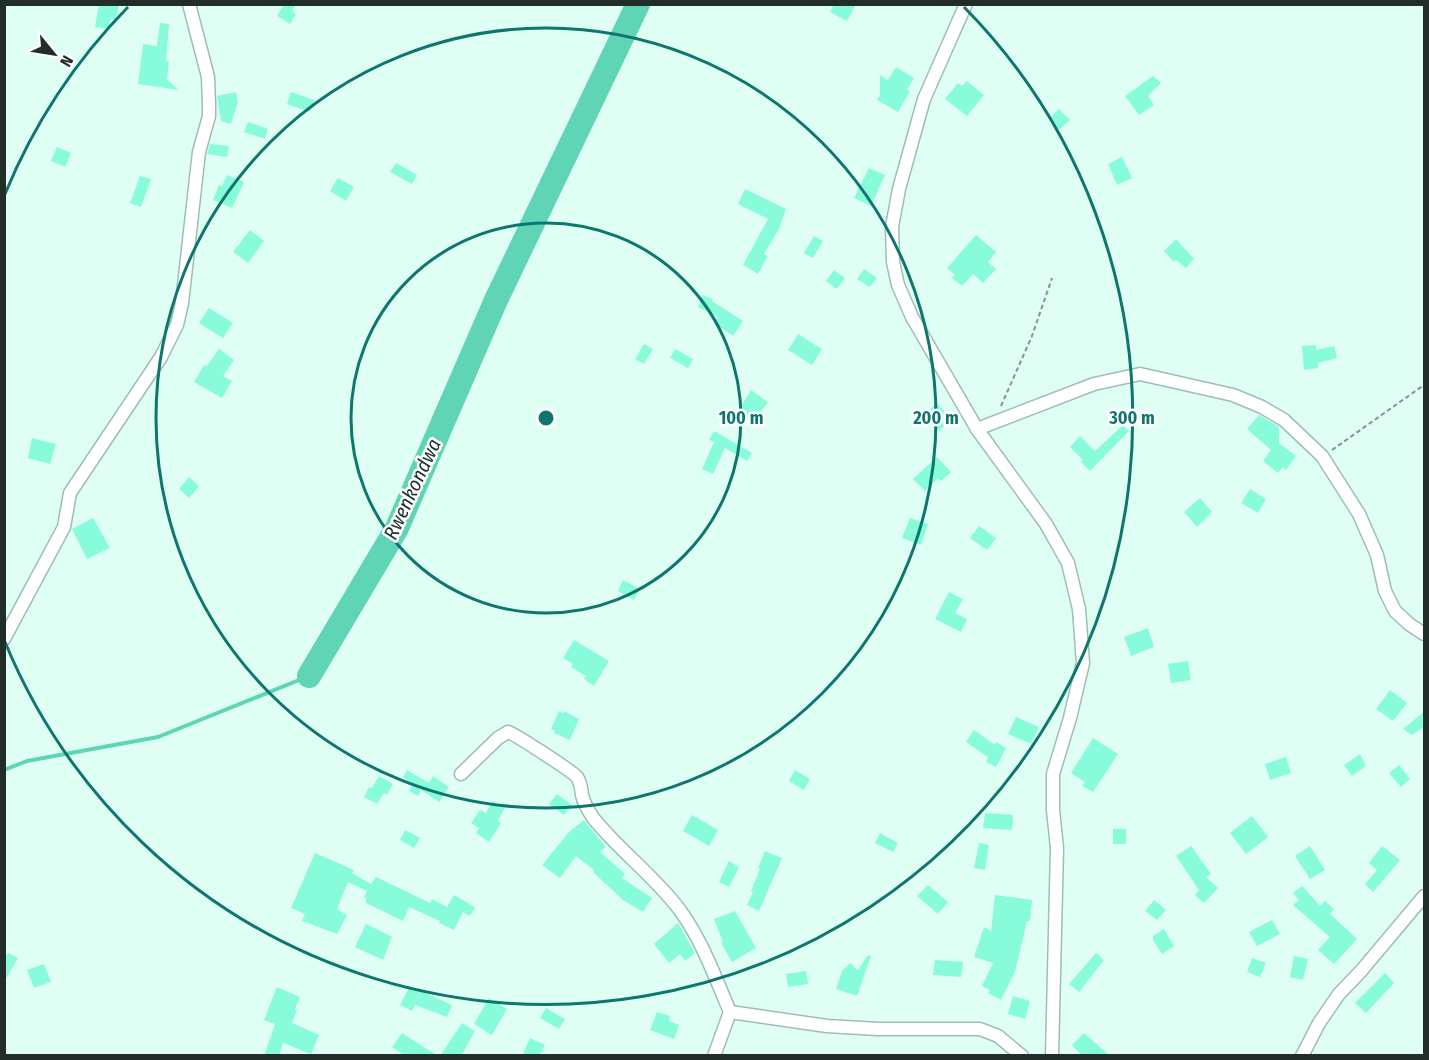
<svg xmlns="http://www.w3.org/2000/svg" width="1429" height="1060" font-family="'Fira Sans Condensed',sans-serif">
<rect width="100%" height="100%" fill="#dffff4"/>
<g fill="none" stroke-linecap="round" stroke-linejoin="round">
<polyline stroke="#60d5b5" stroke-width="4" points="4,770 27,761 158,737 309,676"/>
<polyline stroke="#60d5b5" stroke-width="24" points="309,676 397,528 496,300 638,4"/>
</g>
<g fill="#88fcda">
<polygon points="99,4 119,4 116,20 111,19 109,29 95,27"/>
<polygon points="284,4 296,4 292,11 296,14 290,24 277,16"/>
<polygon points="834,4 856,4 847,21 830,12"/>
<polygon points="160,23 169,24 166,61 169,61 167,79 178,90 138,84 143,44 157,46"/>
<polygon points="896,67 914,78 907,90 910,91 898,112 877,100 880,95 880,75 888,80"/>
<polygon points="1153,76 1161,83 1148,96 1154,105 1139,115 1125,96"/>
<polygon points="967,81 984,95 967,116 945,99 958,83 962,86"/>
<polygon points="236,92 238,102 231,124 221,121 217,96"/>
<polygon points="291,92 314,100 310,112 287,104"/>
<polygon points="1059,109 1070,120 1059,130 1049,119"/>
<polygon points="248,122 268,129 265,139 244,132"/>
<polygon points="210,144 229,146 227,157 207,154"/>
<polygon points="57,147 71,153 65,167 51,161"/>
<polygon points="1122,157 1132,178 1117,185 1108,164"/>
<polygon points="396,163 417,175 412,184 390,172"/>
<polygon points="869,168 885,175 871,206 854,198"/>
<polygon points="227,175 244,182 232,208 213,200 219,185 222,186"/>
<polygon points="140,176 151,179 141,207 130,203"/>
<polygon points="338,178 354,187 346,201 330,191"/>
<polygon points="745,189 786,209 779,229 764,254 768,256 758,274 743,265 768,219 738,204"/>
<polygon points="250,230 264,241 248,263 233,252"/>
<polygon points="976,235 996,252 988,262 996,269 983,283 973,274 962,286 952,278 955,275 947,268"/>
<polygon points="814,236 823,241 813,258 804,253"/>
<polygon points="1176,239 1194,259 1186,268 1176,260 1174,262 1164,251"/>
<polygon points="864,269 877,278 870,287 857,279"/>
<polygon points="834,270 845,278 837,289 826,281"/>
<polygon points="702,295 713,299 712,301 743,321 733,336 714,323 718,317 698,307"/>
<polygon points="209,308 233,323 223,338 199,323"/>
<polygon points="798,334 822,349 812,365 788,350"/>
<polygon points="644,344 653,349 644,364 635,359"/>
<polygon points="1316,345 1316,350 1334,346 1337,358 1318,363 1318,368 1304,370 1302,346"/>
<polygon points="219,349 234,360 223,376 232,381 222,398 194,382 204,365 207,366"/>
<polygon points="675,349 693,359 688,368 670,358"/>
<polygon points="751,390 768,402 754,421 738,411"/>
<polygon points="937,403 952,420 939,431 925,414"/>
<polygon points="1259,415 1279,427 1279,443 1296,456 1286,470 1283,467 1278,473 1263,461 1271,450 1247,429"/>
<polygon points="1123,425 1129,431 1090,471 1081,462 1083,460 1070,447 1080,436 1095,451"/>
<polygon points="714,431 752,453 747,461 725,448 713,474 702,469 714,442 709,440"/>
<polygon points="32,438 56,444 50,464 28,458"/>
<polygon points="937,457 951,472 941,481 938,478 925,491 913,479"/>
<polygon points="189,477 199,486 189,498 179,489"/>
<polygon points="1250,489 1266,499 1258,513 1241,503"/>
<polygon points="1200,498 1212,512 1197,527 1184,512"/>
<polygon points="93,518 110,548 87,559 72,529"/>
<polygon points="910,518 928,524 921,545 902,538"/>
<polygon points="979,526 996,538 987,550 970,538"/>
<polygon points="623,580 640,589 634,600 618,591"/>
<polygon points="949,592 963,599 955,613 967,619 961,632 935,619"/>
<polygon points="1148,628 1154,647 1131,656 1124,637"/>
<polygon points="574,640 609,661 594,686 584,679 586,676 571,667 573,664 563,658"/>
<polygon points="1188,661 1191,680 1171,683 1168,664"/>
<polygon points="1390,690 1407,703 1393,721 1376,709"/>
<polygon points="559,711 563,713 564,711 579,719 570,740 554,733 555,731 551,729"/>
<polygon points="1425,711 1425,726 1412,735 1403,729"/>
<polygon points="1016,717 1039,727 1031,744 1008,734"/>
<polygon points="974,730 995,745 996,742 1006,748 996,767 986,762 988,757 966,742"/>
<polygon points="1093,738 1118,754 1093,792 1082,786 1085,782 1071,773"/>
<polygon points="1360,754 1366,766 1352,776 1344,765"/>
<polygon points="1286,757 1291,773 1270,780 1265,764"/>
<polygon points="1399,765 1410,779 1401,787 1389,773"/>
<polygon points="407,770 429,783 433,776 449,787 439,802 421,790 418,796 409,791 413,784 403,777"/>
<polygon points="795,770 810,779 804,790 789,781"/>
<polygon points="379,776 393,784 387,795 384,793 377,804 364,797 369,787 372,788"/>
<polygon points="557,794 572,805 564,815 549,804"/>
<polygon points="492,801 505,807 498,821 501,823 489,842 476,833 479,828 471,823 480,810 486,813"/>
<polygon points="985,813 1013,815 1012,830 983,828"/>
<polygon points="692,815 718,830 709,846 683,831"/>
<polygon points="1252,816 1268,837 1246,854 1230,833"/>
<polygon points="584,820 606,847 600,852 625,874 622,878 652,898 643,912 623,900 593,872 594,870 576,856 560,878 542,865 570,831"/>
<rect x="1113" y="829" width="13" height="15"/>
<polygon points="405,830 420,838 414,848 400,840"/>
<polygon points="880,833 898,843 893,852 875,843"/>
<polygon points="979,843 989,845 985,870 974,868"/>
<polygon points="1191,846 1211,874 1206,877 1218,888 1204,903 1195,895 1199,890 1176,856"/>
<polygon points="1310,846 1325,870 1310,879 1295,856"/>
<polygon points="1382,846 1400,860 1373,892 1365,884 1377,870 1369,863"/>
<polygon points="765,851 782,858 759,911 747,905 753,892 751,891 760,869 758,868"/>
<polygon points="315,853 354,870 352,873 371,884 376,877 430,903 432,899 447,907 454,895 475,907 470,916 463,912 454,930 439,923 440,921 409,907 403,921 366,903 366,898 364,897 367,891 348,882 337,909 347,915 337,934 302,921 305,914 291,908"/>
<polygon points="729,861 739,867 729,887 719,882"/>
<polygon points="928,885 948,902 938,914 917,896"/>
<polygon points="1302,886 1320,906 1325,901 1334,909 1330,914 1357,939 1334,964 1318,950 1330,937 1293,905 1299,900 1293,893"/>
<polygon points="995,895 1032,900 1030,921 1027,921 1015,972 1001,1000 988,993 990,990 982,986 993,963 974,957 984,927 991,931"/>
<polygon points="1154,900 1166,910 1157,920 1145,911"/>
<polygon points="735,911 756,948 732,962 721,943 723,942 714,919"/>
<polygon points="1272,920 1280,934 1257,946 1249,932"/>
<polygon points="678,923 695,953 685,961 680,954 669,963 654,944"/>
<polygon points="366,924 392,937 383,960 355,947"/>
<polygon points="1164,929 1174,946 1162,954 1153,940 1153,936"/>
<polygon points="8,953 18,958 4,982 4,960"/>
<polygon points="1096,953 1104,960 1079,992 1069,984"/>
<polygon points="868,955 871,956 857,996 836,989 842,971 850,963 858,970"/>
<polygon points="1294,956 1308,959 1303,980 1290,977"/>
<polygon points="1252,958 1266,963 1260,977 1247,972"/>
<polygon points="935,960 963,962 961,977 933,975"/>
<polygon points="44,964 51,982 34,988 27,970"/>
<polygon points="806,971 808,984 788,987 786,974"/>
<polygon points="1385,973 1394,983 1366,1013 1355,1003"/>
<polygon points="410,986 452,1005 447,1017 415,1005 412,1011 400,1005"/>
<polygon points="277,987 300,997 295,1009 297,1010 292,1023 319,1035 311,1054 283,1043 279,1056 264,1056 275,1024 264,1020"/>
<polygon points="1013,996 1030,1001 1025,1019 1008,1014"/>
<polygon points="489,998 507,1009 492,1035 474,1024"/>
<polygon points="546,1008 565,1019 559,1029 540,1018"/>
<polygon points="657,1012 670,1016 669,1021 679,1025 674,1039 650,1030"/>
<polygon points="462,1023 475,1031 461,1056 440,1056"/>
<polygon points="402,1033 438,1056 405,1056 392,1047"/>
<polygon points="1084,1033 1110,1056 1082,1056 1072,1045"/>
<polygon points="530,1038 545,1045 539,1056 522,1056"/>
</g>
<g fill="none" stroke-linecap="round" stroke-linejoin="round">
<defs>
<g id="minor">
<polyline points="966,4 924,99 899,189 892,227 893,262 898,285 912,317 977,429 1046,524 1068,563 1079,609 1083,663 1070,718 1053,774 1053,810 1057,848 1052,1056"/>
<polyline points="977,429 1094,384 1140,374 1233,395 1262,407 1284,420 1322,456 1359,514 1377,555 1385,591 1395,611 1409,624 1424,634"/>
<polyline points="4,639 64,527 70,493 161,357 177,325 182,303 199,152 209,116 209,104 208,77 189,4"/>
<path d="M 461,774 L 498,738 L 508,732 C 515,734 573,772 577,777 C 581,783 581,788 582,795 C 584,804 589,812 594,819 C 620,851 654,876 679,909 C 702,940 715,977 730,1012 L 714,1056"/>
<polyline points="730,1012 827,1026 878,1029 980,1029 998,1036 1022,1056"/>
<polyline points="1302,1056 1319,1023 1339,994 1361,971 1424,896"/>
</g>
</defs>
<use href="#minor" stroke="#9fbeb3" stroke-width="15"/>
<g stroke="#80968f" stroke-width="2" stroke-dasharray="4.5 3" stroke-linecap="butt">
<polyline points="1001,406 1032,336 1052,278"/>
<polyline points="1332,450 1424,385"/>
</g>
<use href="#minor" stroke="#fff" stroke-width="12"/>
</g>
<g fill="none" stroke="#0f766e" stroke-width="3">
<circle cx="546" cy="418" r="195"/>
<circle cx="546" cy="418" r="390"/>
<path d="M5 194A586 586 0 0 1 128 7M964 7A586 586 0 1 1 5 642"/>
</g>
<g text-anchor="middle" stroke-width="5" stroke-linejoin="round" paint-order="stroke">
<g font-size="20" font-style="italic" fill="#1b3029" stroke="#fff">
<text transform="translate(412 489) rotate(-65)" y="7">Rwenkondwa</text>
</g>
</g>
<circle cx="546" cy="418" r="9" fill="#0f766e" stroke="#fff" stroke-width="3"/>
<g font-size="18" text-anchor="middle" font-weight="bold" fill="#0f766e" stroke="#fff" stroke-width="5" stroke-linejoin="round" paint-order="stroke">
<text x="741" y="424">100 m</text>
<text x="936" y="424">200 m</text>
<text x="1132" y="424">300 m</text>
</g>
<rect width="1429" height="1060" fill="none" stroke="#212d29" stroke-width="12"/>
<g transform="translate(54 54) rotate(120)" stroke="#ffffff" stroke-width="4.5" paint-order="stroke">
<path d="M0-4.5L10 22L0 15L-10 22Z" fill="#212d29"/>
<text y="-9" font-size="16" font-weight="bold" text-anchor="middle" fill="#212d29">N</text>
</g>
</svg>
